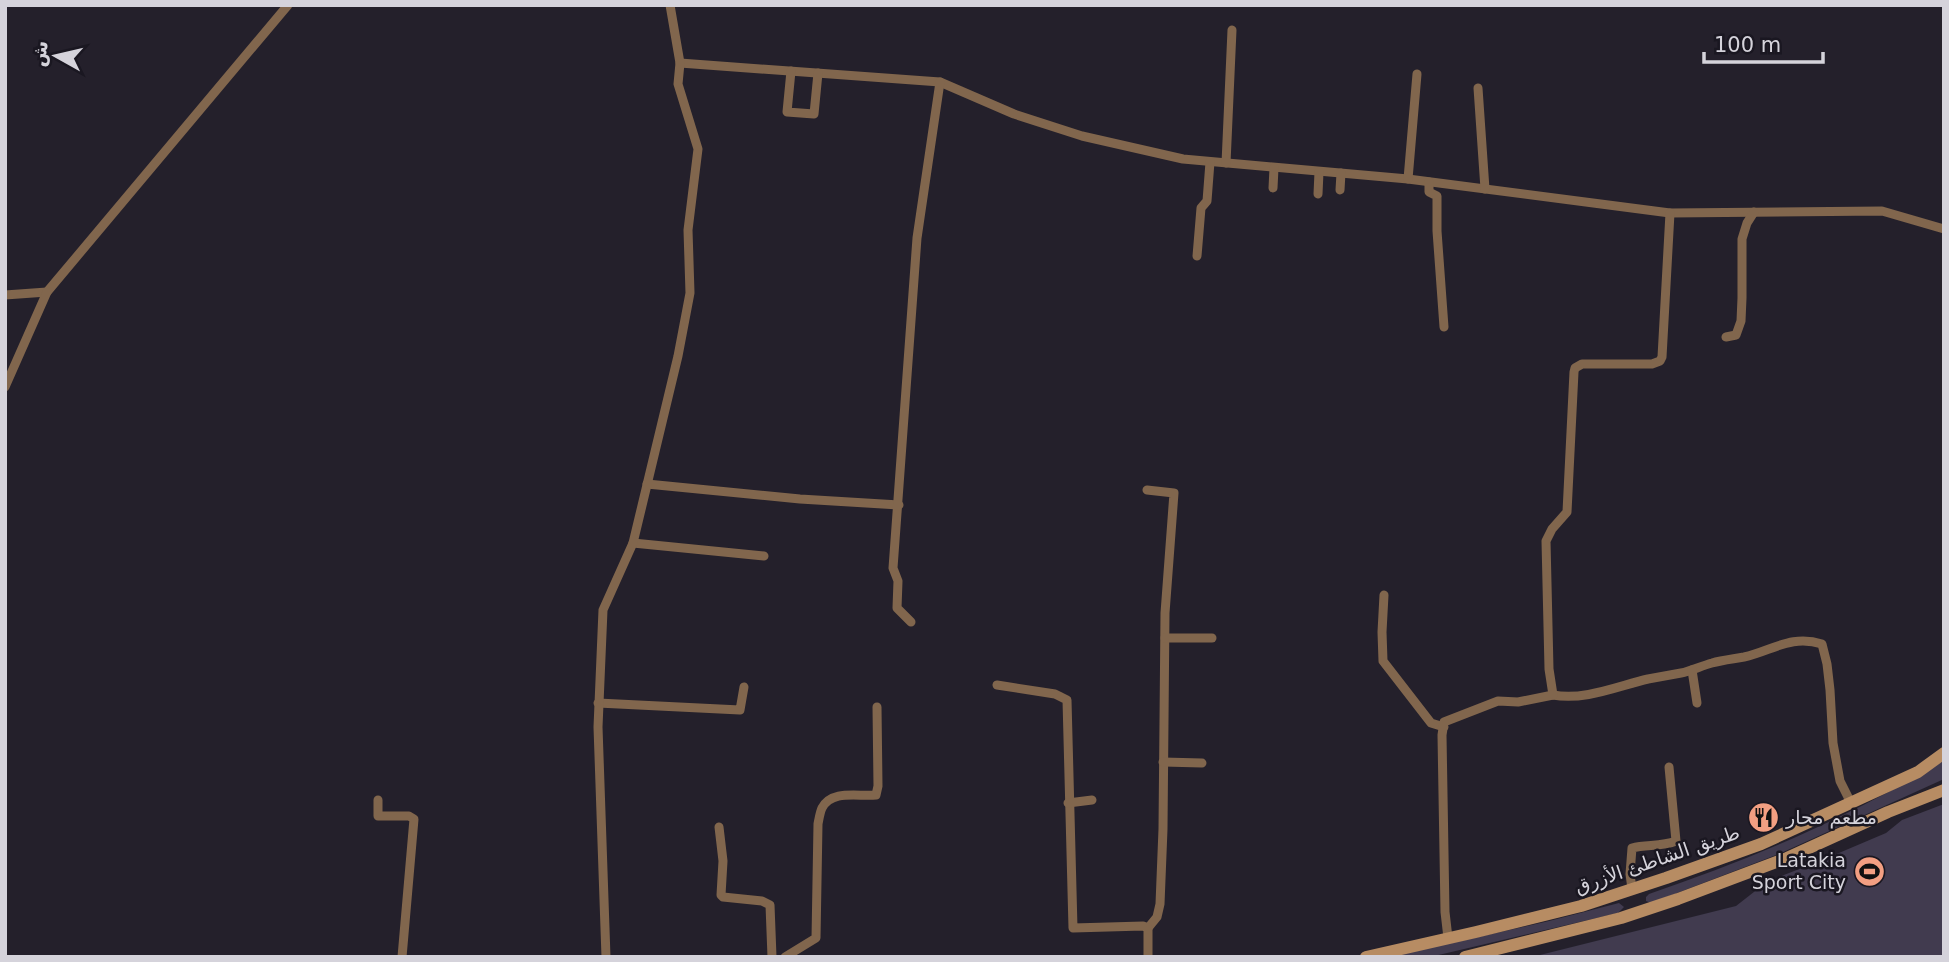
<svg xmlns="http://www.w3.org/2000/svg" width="1949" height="962" font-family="'DejaVu Sans','Noto Sans Arabic',sans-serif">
<rect width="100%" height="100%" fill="#24202b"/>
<g fill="#413b4f">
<path d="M 1944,758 L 1944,779 L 1781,853 L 1651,903 L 1646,901 L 1646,897 L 1649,894 C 1713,872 1775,848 1837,818 C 1874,800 1910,782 1944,758 Z"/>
<polygon points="1944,804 1944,957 1532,957 1736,906 1768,881 1820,861 1886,833 1902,820"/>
<polygon points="1619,903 1624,907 1618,913 1430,957 1389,957 1549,921"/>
</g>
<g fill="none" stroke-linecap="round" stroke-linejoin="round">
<g stroke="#81664d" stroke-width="9">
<polyline points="680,63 940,82 1014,114 1082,136 1183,159 1408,179 1670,213 1882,211 1944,229"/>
<polyline points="791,71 787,112 814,114 818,73"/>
<polyline points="1478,88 1485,189"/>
<polyline points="1226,163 1232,30"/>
<polyline points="1408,179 1417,74"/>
<polyline points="1429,182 1429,192 1437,196 1437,231 1444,327"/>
<polyline points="1273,188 1274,168"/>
<polyline points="1340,190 1341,173"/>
<polyline points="1318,194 1319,172"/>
<path d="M 1670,213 L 1662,357 L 1660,361 L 1652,364 L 1582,364 L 1575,368 L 1574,372 L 1567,512 L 1552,529 L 1546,541 L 1549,669 L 1553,695 C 1584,701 1618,686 1648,679 C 1659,677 1670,675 1681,673 C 1691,671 1701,666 1712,663 C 1722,660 1733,659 1744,657 C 1772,651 1791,634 1822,644 L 1827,664 L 1830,690 L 1833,743 L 1840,781 L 1851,803"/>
<polyline points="1197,256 1201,208 1207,201 1210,162"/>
<polyline points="5,295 47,292"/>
<polyline points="1726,337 1736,335 1741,321 1742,298 1742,239 1747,223 1754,212"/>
<polyline points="5,387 47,292 288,5"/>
<polyline points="647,484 800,499 899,505"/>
<polyline points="1147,490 1174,493 1165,613 1163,829 1160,904 1157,917 1148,928"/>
<polyline points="633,543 764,556"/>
<polyline points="1384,595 1382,632 1383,661 1431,723 1444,727"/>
<polyline points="911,622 897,608 898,581 893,568 917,238 940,82"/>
<polyline points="1165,638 1212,638"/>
<polyline points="1692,670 1697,703"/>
<polyline points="997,685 1055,694 1067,700 1073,928 1143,926 1148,928 1148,957"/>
<polyline points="598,703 740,710 744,687"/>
<polyline points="1163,762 1202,763"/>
<polyline points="378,800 378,816 409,816 414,819 402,957"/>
<polyline points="1068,803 1092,800"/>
<polyline points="719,827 723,861 721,895 723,897 762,901 770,905 772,957"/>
<path d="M 1632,889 L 1630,874 L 1632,848 C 1646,844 1661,847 1676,841 L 1669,767"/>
<polyline points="1448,938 1445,912 1442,735 1444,722 1498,701 1518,702 1553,695"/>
<polyline points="606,957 598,727 603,610 633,543 678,356 690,293 688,230 698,149 678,84 680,63 670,5"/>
<path d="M 785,957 L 816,938 L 818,824 C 819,819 820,812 822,808 C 832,789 859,797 876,795 L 878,786 L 877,707"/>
</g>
<g stroke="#b78c63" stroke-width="12">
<polyline points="1366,957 1476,932 1581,906 1666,878 1761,844 1918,772 1944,753"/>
<polyline points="1465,957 1621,918 1678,899 1787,858 1888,812 1944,790"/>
</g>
</g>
<defs>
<symbol id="restaurant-disc" viewBox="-11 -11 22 22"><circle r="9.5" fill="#f39f82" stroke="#1a1721"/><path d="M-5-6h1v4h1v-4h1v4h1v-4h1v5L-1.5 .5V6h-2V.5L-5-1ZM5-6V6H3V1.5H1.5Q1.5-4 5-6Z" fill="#111"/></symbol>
<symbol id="stadium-disc" viewBox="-11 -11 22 22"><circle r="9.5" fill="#f39f82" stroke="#1a1721"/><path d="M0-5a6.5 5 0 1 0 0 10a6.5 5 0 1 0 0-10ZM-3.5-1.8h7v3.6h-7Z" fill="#111"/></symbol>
</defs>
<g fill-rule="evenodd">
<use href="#restaurant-disc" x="1746" y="800" width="35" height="35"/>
<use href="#stadium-disc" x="1852" y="854" width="35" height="35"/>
</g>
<g text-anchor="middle" stroke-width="5" stroke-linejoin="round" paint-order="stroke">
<g font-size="19" fill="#d5d3db" stroke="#1a1721" text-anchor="start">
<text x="1786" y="824">مطعم محار</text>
<text x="1846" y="867" text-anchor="end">Latakia<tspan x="1846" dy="22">Sport City</tspan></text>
</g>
<g font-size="19" fill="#d5d3db" stroke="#1a1721">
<text transform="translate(1657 859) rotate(-19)" y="7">طريق الشاطئ الأزرق</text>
</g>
</g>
<rect width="1949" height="962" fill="none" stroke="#d5d3db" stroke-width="14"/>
<g transform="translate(56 56) rotate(278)" stroke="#1a1721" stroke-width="5" paint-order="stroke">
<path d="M0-5L12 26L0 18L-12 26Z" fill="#d5d3db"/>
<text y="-10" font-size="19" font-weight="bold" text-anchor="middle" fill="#d5d3db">ش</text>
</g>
<path d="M1704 52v10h119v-10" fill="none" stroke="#d5d3db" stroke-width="3.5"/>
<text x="1714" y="52" font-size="21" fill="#d5d3db" stroke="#1a1721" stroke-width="5" paint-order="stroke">100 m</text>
</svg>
